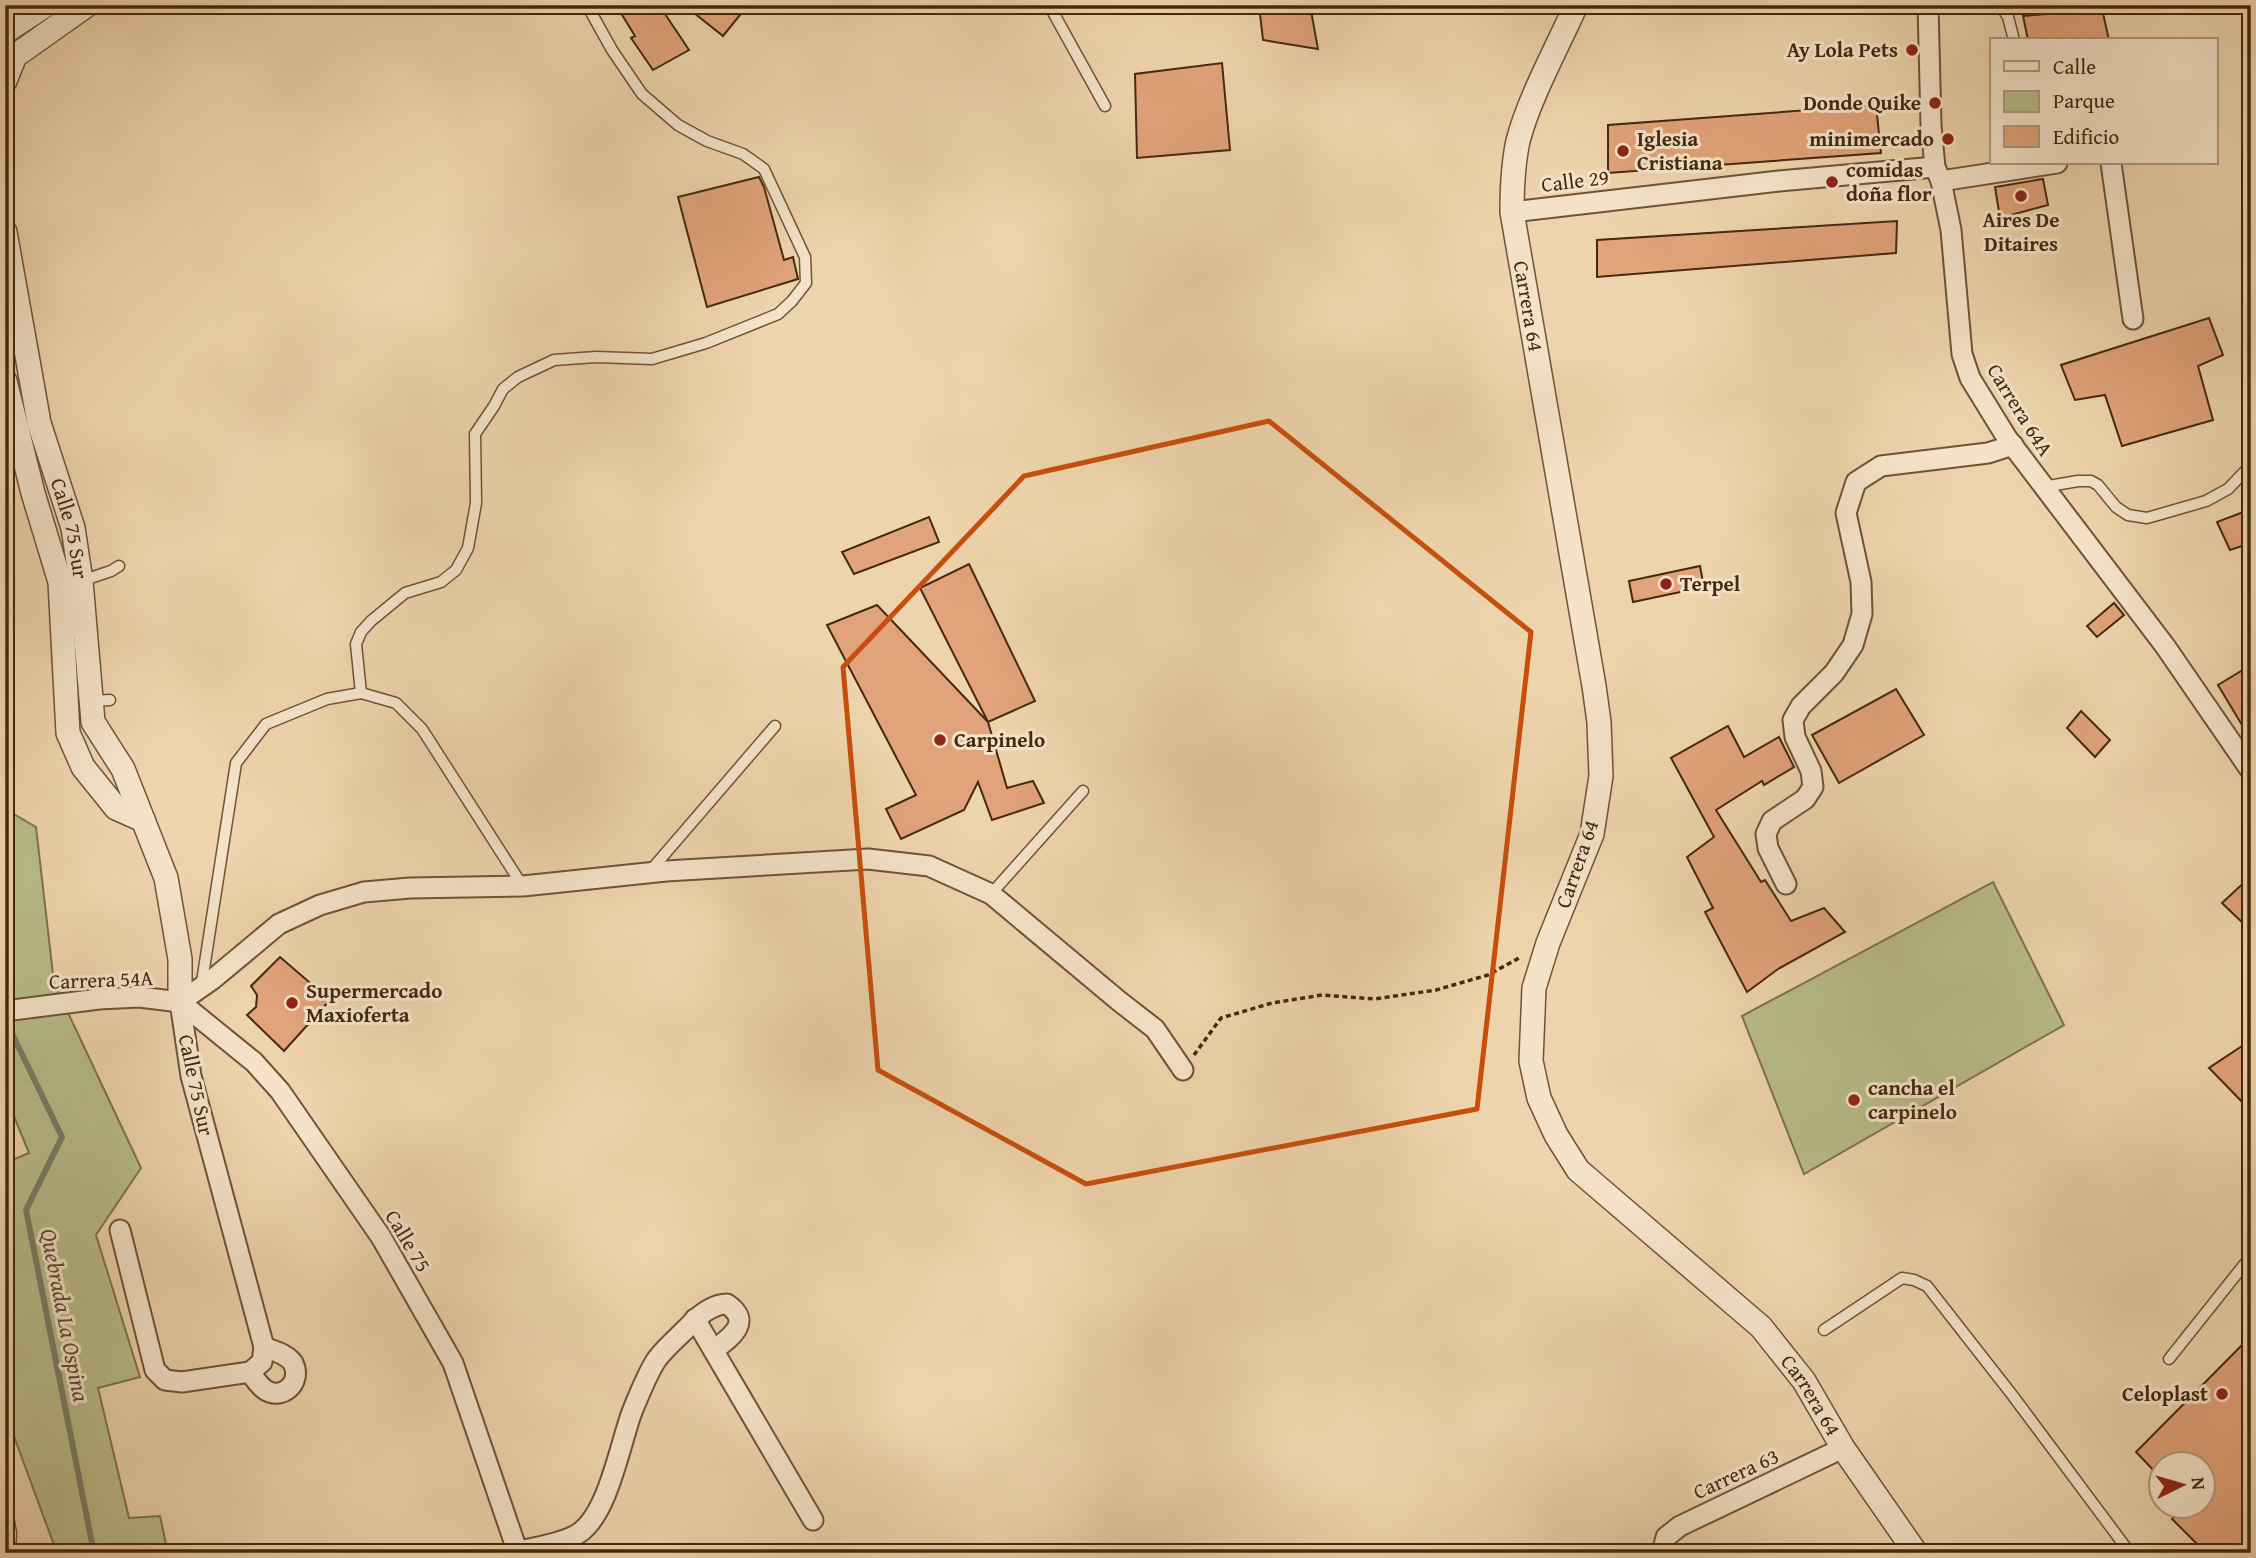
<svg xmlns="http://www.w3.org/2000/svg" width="2256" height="1558" font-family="'Gentium Book Plus',serif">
<rect width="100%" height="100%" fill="#eed4ac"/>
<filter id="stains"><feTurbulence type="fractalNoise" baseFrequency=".00286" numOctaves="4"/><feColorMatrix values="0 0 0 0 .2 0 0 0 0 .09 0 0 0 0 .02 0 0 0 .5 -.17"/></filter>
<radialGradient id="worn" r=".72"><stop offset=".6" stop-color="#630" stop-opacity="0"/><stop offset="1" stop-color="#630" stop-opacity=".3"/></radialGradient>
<g fill="#b8bd8a" stroke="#7e724d" stroke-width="2">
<polygon points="5,809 36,827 54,983 141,1168 96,1235 140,1377 98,1388 129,1518 160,1516 168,1553 57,1553 5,1412 5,1163 29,1153 5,1094"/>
<polygon points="1993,882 2064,1025 1804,1174 1742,1016"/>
</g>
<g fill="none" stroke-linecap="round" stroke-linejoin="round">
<polyline stroke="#787e69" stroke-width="6" points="5,1019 62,1137 26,1210 94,1553"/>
</g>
<g fill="#e1a379" stroke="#452810" stroke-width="2">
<polygon points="616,5 659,5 689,50 653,70 631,38 635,36"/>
<polygon points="684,5 748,5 723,36"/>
<polygon points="1259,5 1310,5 1318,49 1263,40"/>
<polygon points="2102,9 2109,40 2028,40 2023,16"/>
<polygon points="1222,63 1230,150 1137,158 1135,74"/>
<polygon points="1876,105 1881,153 1608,173 1608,125"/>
<polygon points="759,177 764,187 784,260 793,257 798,279 707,307 678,197"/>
<polygon points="2043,179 2048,205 2000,218 1995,187"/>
<polygon points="1897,221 1896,253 1597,277 1597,240"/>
<polygon points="2209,318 2223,355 2198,366 2213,420 2122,446 2105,395 2075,400 2061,365"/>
<polygon points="2251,509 2251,543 2230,550 2217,522"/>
<polygon points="929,517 939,542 854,574 842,552"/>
<polygon points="969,564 1035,701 988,722 920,588"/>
<polygon points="1700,566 1704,587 1633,602 1629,581"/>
<polygon points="2114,603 2124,615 2097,637 2087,626"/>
<polygon points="877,605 988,722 1007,788 1033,781 1044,803 992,820 978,782 964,810 901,839 886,809 916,795 827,625"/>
<polygon points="2251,665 2251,740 2218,685"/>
<polygon points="1896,689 1924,735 1839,783 1812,735"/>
<polygon points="2081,711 2110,740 2095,757 2067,728"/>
<polygon points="1728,726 1744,757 1779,737 1794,767 1764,785 1762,781 1716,810 1761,882 1765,880 1791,921 1824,908 1845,932 1778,969 1747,992 1705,912 1713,908 1687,857 1714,837 1671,758"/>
<polygon points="2251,876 2251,931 2222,903"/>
<polygon points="280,957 330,1000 284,1051 247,1015 256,1007 257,995 251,986"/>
<polygon points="2251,1040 2251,1111 2209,1068"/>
<polygon points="2251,1336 2251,1553 2206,1553 2172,1519 2186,1506 2203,1506 2203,1464 2161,1464 2161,1478 2136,1452"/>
</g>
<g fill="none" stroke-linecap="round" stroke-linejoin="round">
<defs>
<g id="service">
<polyline points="1049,5 1105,106"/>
<polyline points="2000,5 2008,17 2014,40"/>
<polyline points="2043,487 2078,481 2091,481 2098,485 2116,507 2128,515 2147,518 2206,501 2228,489 2251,465"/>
<polyline points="81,581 111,571 119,566"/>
<polyline points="361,693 356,644 361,632 371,621 405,593 441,582 456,570 468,548 476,503 475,434 494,406 503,389 518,377 554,360 596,357 652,359 706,343 778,314 792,301 806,283 805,257 764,169 743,154 707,141 678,125 642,94 612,50 587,5"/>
<polyline points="92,701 110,700"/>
<polyline points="651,870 775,726"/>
<polyline points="991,894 1083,791"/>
<polyline points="201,988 236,763 266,724 327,699 361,693 396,703 422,729 522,885"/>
<polyline points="1824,1330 1902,1278 1914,1280 1927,1286 2013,1396 2130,1553"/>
<polyline points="2169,1359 2251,1256"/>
<polyline points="6,1506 11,1533 10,1553"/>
</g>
<g id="minor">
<polyline points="1928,5 1931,125 1935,167 1941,181 1951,230 1962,354 1970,378 2007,438 2165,646 2251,771"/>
<polyline points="2111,163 2133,319"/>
<polyline points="1941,181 2057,163"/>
<polyline points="1512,212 1779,181 1935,167"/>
<polyline points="1786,884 1768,848 1766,834 1772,821 1805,799 1813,787 1811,771 1795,737 1793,720 1801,706 1834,673 1853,645 1862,614 1861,582 1846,513 1856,482 1881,466 1988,453 2013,445"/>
<polyline points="180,1002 213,979 279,924 320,905 364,892 410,888 523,886 666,871 868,859 929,866 991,894 1119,1001 1155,1029 1183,1070"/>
<polyline points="180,1002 254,1062 280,1091 381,1237 453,1363 518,1553"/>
<polyline points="5,1011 99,999 139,997 180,1002"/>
<polyline points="120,1230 155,1370 165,1380 182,1382 250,1372 262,1362 264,1347 191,1076 180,1002"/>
<polyline points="695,1319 813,1520"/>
<path d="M 250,1372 C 254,1378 258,1384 264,1389 C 281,1402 303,1383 293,1363 C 287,1354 274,1351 264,1347"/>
<path d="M 518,1551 C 534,1548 565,1543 579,1533 C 608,1514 620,1444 632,1412 C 638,1397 648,1372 657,1359 C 665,1348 677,1338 687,1328 C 697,1317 711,1304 727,1304 C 753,1322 731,1337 714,1350"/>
<polyline points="1662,1553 1666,1537 1680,1526 1843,1448"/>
</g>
<g id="tertiary">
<path id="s1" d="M 1576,5 C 1558,46 1529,98 1518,141 C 1513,164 1512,188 1512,212 L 1594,686 L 1599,722 L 1601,776 L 1592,834 L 1548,943 L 1534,988 L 1531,1061 L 1539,1098 L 1556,1135 L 1578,1170 L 1761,1327 L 1804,1381 L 1843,1448 L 1916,1553"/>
<polyline points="5,32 46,5"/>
<polyline points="5,81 15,56 87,5"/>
<path id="s2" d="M 5,232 L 39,423 L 73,528 L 81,581 L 93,722 L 123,769 L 166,878 L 180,959 L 180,1002"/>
<polyline points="5,381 33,493 60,582 68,733 83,767 116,808 143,820"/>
</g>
</defs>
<use href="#service" stroke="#6f5337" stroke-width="13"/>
<use href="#minor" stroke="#6f5337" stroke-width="23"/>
<use href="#tertiary" stroke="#6f5337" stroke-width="26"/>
<polyline stroke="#452810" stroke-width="3.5" stroke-dasharray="5 3.5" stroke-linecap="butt" points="1194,1055 1221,1018 1272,1003 1322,995 1375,999 1436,990 1488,975 1521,957"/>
<use href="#service" stroke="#f4e3c9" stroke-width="10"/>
<use href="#minor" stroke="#f4e3c9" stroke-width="19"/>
<use href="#tertiary" stroke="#f4e3c9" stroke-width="23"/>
</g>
<path fill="none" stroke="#c74f0d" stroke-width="5" stroke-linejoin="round" d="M 1269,421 L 1531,632 L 1477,1109 L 1086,1184 L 878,1070 L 843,667 L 1024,476 Z"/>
<g fill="#8f2418" stroke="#f4e3c9" stroke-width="2.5">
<circle cx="1912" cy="50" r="7"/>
<circle cx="1935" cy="103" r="7"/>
<circle cx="1948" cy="139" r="7"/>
<circle cx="1623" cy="151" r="7"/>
<circle cx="1832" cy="182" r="7"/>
<circle cx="2021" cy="196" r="7"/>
<circle cx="1666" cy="584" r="7"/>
<circle cx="940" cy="740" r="7"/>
<circle cx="292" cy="1003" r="7"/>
<circle cx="1854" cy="1100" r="7"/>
<circle cx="2222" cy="1394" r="7"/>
</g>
<g text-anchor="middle" stroke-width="6" stroke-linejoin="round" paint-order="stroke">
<g font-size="21" font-weight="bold" fill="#452810" stroke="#f4e3c9" text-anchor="start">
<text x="1898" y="57" text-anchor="end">Ay Lola Pets</text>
<text x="1921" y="110" text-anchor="end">Donde Quike</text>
<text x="1637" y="146">Iglesia<tspan x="1637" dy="24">Cristiana</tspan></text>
<text x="1934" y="146" text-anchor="end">minimercado</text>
<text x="1846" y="177">comidas<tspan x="1846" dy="24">doña flor</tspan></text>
<text x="2021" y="227" text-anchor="middle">Aires De<tspan x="2021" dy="24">Ditaires</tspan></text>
<text x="1680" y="591">Terpel</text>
<text x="954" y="747">Carpinelo</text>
<text x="306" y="998">Supermercado<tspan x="306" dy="24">Maxioferta</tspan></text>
<text x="1868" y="1095">cancha el<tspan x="1868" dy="24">carpinelo</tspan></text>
<text x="2208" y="1401" text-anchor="end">Celoplast</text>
</g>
<g font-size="21" fill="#452810" stroke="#f4e3c9">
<text transform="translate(1575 181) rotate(-7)" y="7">Calle 29</text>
<text dy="7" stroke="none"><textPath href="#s1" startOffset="315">Carrera 64</textPath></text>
<text transform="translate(2020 410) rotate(58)" y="7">Carrera 64A</text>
<text dy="7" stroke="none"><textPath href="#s2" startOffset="304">Calle 75 Sur</textPath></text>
<text transform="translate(1577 864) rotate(-71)" y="7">Carrera 64</text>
<text transform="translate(101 980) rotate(-2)" y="7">Carrera 54A</text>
<text transform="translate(196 1085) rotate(78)" y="7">Calle 75 Sur</text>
<text transform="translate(408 1241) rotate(59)" y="7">Calle 75</text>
<text dy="7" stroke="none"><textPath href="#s1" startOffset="1533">Carrera 64</textPath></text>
<text transform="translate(1736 1474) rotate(-25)" y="7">Carrera 63</text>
</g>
<g font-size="23" font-style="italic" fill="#5a4c35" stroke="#f4e3c9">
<text transform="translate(65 1315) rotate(79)" y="8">Quebrada La Ospina</text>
</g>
</g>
<rect width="2256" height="1558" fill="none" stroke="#eed4ac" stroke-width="28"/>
<rect x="7" y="7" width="2242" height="1544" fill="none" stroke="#452810" stroke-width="3.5"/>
<rect x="14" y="14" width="2228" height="1530" fill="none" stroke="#452810" stroke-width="2"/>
<rect x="1990" y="38" width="228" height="126" fill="#f4e3c9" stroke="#ae987f" stroke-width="2"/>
<rect x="2004" y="61" width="35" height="10" fill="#f4e3c9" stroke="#ae987f" stroke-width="2"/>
<text x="2053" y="74" font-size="21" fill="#452810">Calle</text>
<rect x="2004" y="91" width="35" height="21" fill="#b8bd8a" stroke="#ae987f" stroke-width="2"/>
<text x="2053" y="108" font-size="21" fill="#452810">Parque</text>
<rect x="2004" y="126" width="35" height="21" fill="#e1a379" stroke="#ae987f" stroke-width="2"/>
<text x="2053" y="144" font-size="21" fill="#452810">Edificio</text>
<g transform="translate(2182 1485) rotate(85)"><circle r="33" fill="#f4e3c9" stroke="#ae987f" stroke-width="2"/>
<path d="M0-5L12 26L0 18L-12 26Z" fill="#8f2418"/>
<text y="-10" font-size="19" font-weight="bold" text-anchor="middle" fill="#452810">N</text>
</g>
<rect width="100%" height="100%" filter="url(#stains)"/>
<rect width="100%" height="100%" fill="url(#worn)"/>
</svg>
